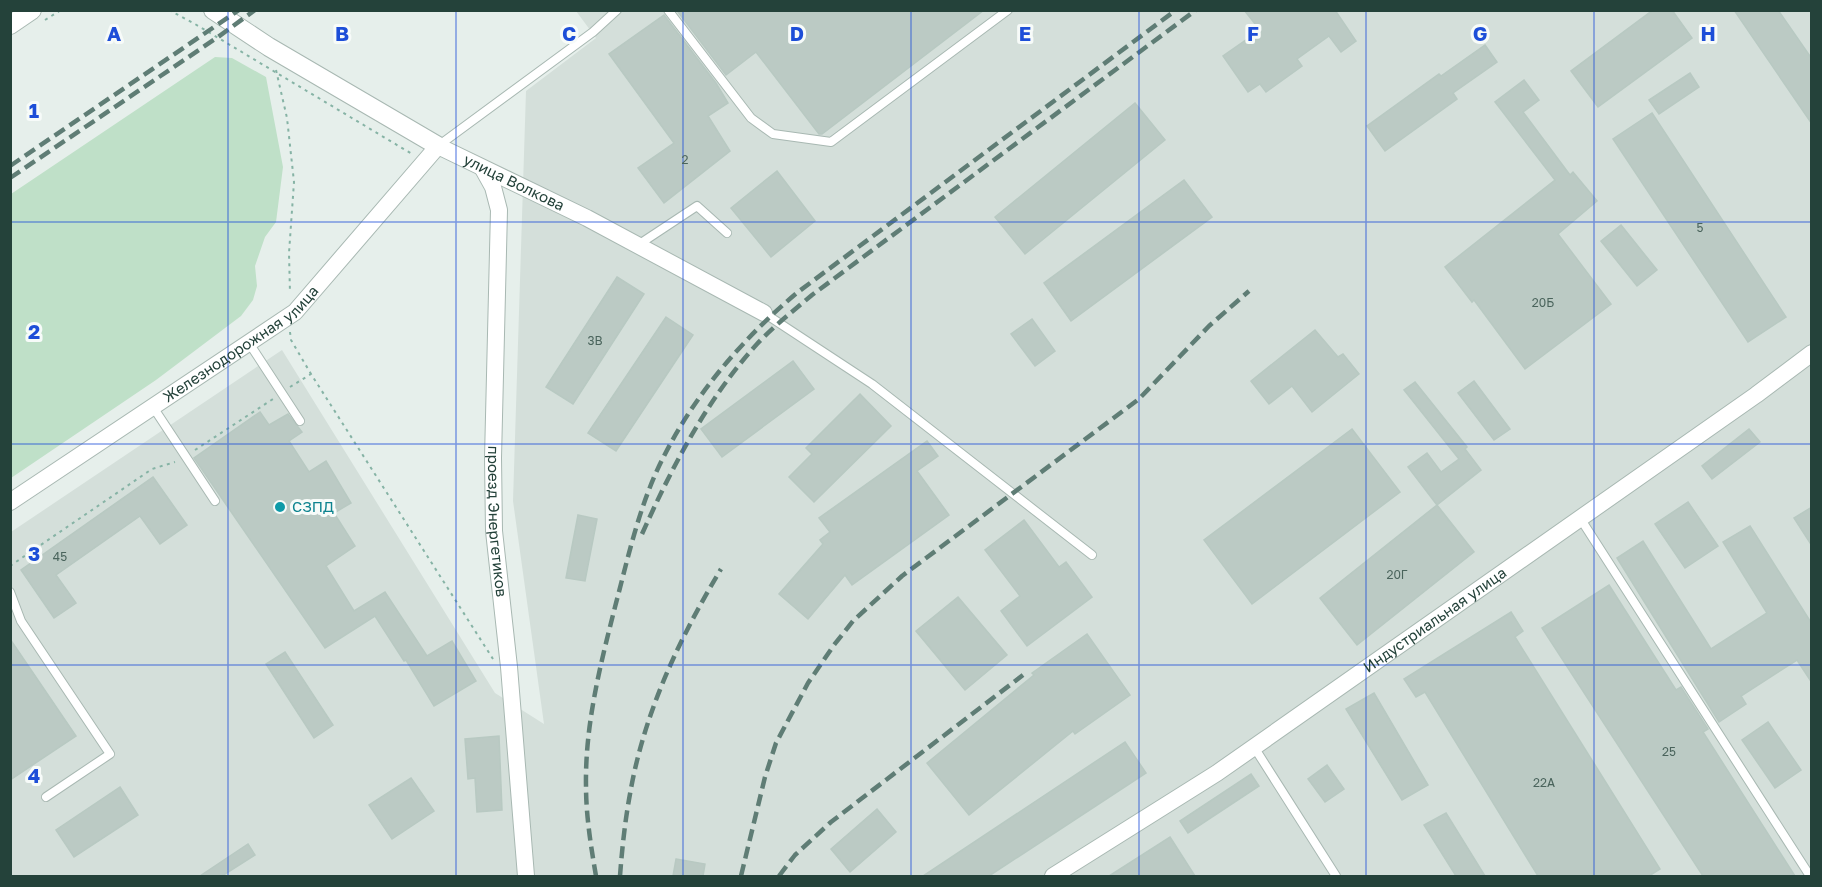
<svg xmlns="http://www.w3.org/2000/svg" width="1822" height="887" font-family="'Golos Text',sans-serif">
<rect width="100%" height="100%" fill="#e6efeb"/>
<polygon fill="#d4dfda" points="576,11 1811,11 1811,876 11,876 11,532 282,350 495,693 544,724 513,501 526,91 596,38"/>
<polygon fill="#bfe0c8" points="215,57 232,58 266,77 283,167 276,222 265,237 255,266 257,286 253,300 241,316 156,380 11,478 11,194"/>
<g fill="#bbcac4" stroke="#b8c9c2" stroke-width="1.5">
<polygon points="681,10 984,10 822,134 819,134 756,52 726,75 678,12"/>
<polygon points="1244,10 1335,10 1356,41 1341,52 1329,36 1297,59 1302,66 1266,92 1260,84 1248,92 1223,56 1260,30"/>
<polygon points="1653,10 1672,10 1692,38 1598,107 1571,71"/>
<polygon points="1734,10 1778,10 1812,59 1812,124"/>
<polygon points="664,15 716,83 728,103 708,116 730,151 664,203 638,168 674,143 609,54"/>
<polygon points="1485,45 1497,62 1453,93 1457,99 1385,151 1367,126 1439,74 1441,76"/>
<polygon points="1690,73 1699,87 1659,114 1649,100"/>
<polygon points="1524,80 1539,100 1523,112 1570,175 1573,172 1597,201 1558,234 1611,304 1525,369 1474,300 1472,302 1445,267 1555,180 1495,102"/>
<polygon points="1135,103 1165,140 1025,254 995,217"/>
<polygon points="1652,113 1786,317 1748,342 1613,139"/>
<polygon points="777,171 815,221 771,257 731,208"/>
<polygon points="1184,180 1212,217 1071,321 1044,283"/>
<polygon points="1621,225 1657,270 1637,286 1601,241"/>
<polygon points="617,277 644,294 573,404 546,387"/>
<polygon points="666,317 693,335 616,451 588,433"/>
<polygon points="1032,319 1055,351 1035,366 1011,334"/>
<polygon points="1315,330 1338,357 1343,354 1359,374 1312,412 1292,386 1269,404 1251,381"/>
<polygon points="793,361 814,389 722,457 701,429"/>
<polygon points="1474,381 1510,429 1494,440 1458,393"/>
<polygon points="1415,382 1467,447 1465,449 1481,470 1437,505 1474,552 1357,645 1320,598 1437,505 1408,467 1427,453 1441,472 1459,459 1404,390"/>
<polygon points="860,394 891,426 814,502 789,477 812,454 806,448"/>
<polygon points="260,412 269,425 288,414 302,432 289,441 309,472 326,461 351,503 334,513 355,546 326,566 354,611 385,592 427,656 452,641 476,681 434,706 406,660 404,661 375,616 325,648 194,458"/>
<polygon points="1352,429 1400,492 1252,604 1204,540"/>
<polygon points="1749,429 1760,442 1712,479 1702,466"/>
<polygon points="927,441 938,456 917,471 949,515 852,585 845,575 808,619 779,594 823,544 820,540 830,532 819,518"/>
<polygon points="153,477 187,525 160,544 140,516 56,575 76,603 54,618 21,570"/>
<polygon points="1688,502 1718,546 1685,568 1655,524"/>
<polygon points="1812,507 1812,546 1794,518"/>
<polygon points="578,515 597,519 585,581 566,578"/>
<polygon points="1024,520 1059,567 1066,562 1092,597 1027,646 1001,611 1020,596 985,550"/>
<polygon points="1750,526 1812,624 1812,683 1797,660 1741,696 1746,704 1719,722 1617,558 1643,541 1711,649 1767,613 1723,542"/>
<polygon points="1609,585 1676,690 1681,687 1708,729 1703,732 1795,876 1703,876 1542,628"/>
<polygon points="958,597 1007,655 965,690 916,631"/>
<polygon points="1511,612 1523,631 1515,637 1660,869 1649,876 1538,876 1425,692 1416,697 1404,679"/>
<polygon points="1087,634 1130,695 1075,734 1073,731 969,815 927,763 1034,675 1032,673"/>
<polygon points="10,639 76,736 10,780"/>
<polygon points="285,652 333,725 314,738 266,664"/>
<polygon points="1374,693 1428,785 1402,800 1346,709"/>
<polygon points="1768,722 1801,770 1775,788 1742,740"/>
<polygon points="499,736 502,810 477,812 475,778 468,779 465,739"/>
<polygon points="1125,742 1146,773 989,876 923,876"/>
<polygon points="1327,765 1344,789 1325,802 1308,779"/>
<polygon points="1251,774 1259,786 1188,833 1180,821"/>
<polygon points="411,778 434,811 392,839 369,805"/>
<polygon points="120,787 138,815 74,857 56,830"/>
<polygon points="877,809 896,832 850,872 831,849"/>
<polygon points="1446,813 1485,876 1456,876 1424,825"/>
<polygon points="1170,837 1195,876 1109,876"/>
<polygon points="248,844 255,855 222,876 200,876"/>
<polygon points="676,859 705,864 703,876 673,876"/>
</g>
<g fill="none" stroke-linecap="round" stroke-linejoin="round">
<defs>
<g id="service">
<polyline points="668,10 751,118 773,134 831,142 1008,10"/>
<polyline points="438,146 593,32 617,10"/>
<polyline points="638,245 697,206 727,233"/>
<polyline points="764,313 872,384 1092,555"/>
<polyline points="249,343 300,421"/>
<polyline points="153,407 215,501"/>
<polyline points="1580,518 1810,876"/>
<polyline points="10,592 21,621 110,754 46,797"/>
<polyline points="1254,747 1336,876"/>
</g>
<g id="minor">
<path id="s1" d="M 483,169 L 493,187 L 499,210 L 493,458 L 494,531 L 509,667 L 526,876"/>
<path id="s2" d="M 10,502 L 295,312 L 438,146 L 587,218 L 764,313"/>
<path id="s3" d="M 1053,876 L 1217,773 L 1756,395 L 1812,353"/>
</g>
<g id="tertiary">
<polyline points="213,10 269,47 438,146"/>
<polyline points="10,25 32,10"/>
</g>
</defs>
<use href="#service" stroke="#a8b8b2" stroke-width="10"/>
<use href="#minor" stroke="#a8b8b2" stroke-width="18"/>
<use href="#tertiary" stroke="#a8b8b2" stroke-width="20"/>
<g stroke="#86b3a5" stroke-width="2" stroke-dasharray="3 4.5" stroke-linecap="butt">
<polyline points="169,10 195,24 412,154"/>
<polyline points="45,20 61,10"/>
<polyline points="276,70 287,118 294,182 289,253 290,293"/>
<polyline points="290,332 291,340 311,374"/>
<polyline points="290,387 311,374 493,659"/>
<polyline points="195,450 273,399"/>
<polyline points="10,566 152,469 175,462"/>
</g>
<use href="#service" stroke="#fff" stroke-width="8"/>
<use href="#minor" stroke="#fff" stroke-width="16"/>
<use href="#tertiary" stroke="#fff" stroke-width="18"/>
<g stroke="#5f7d75" stroke-width="4.5" stroke-dasharray="12 6" stroke-linecap="butt">
<polyline points="10,166 239,10"/>
<polyline points="10,178 218,37 255,10"/>
<path d="M 642,534 C 672,467 707,399 757,344 C 774,326 793,311 812,295 L 1196,10"/>
<path d="M 596,876 C 591,847 586,816 586,786 C 585,725 600,666 615,607 C 628,558 639,506 662,460 C 694,395 743,338 798,292 L 1176,10"/>
<path d="M 620,876 C 622,849 625,821 630,794 C 644,713 679,639 721,569"/>
<polyline points="741,876 765,777 776,743 808,683 834,645 853,621 902,576 1139,399 1209,326 1249,291"/>
<polyline points="779,876 795,855 831,822 1023,675"/>
</g>
</g>
<path fill="none" stroke="#1d4ed8" stroke-width="1.5" stroke-opacity="0.55" d="M 228,10 L 228,876M 456,10 L 456,876M 683,10 L 683,876M 911,10 L 911,876M 1139,10 L 1139,876M 1366,10 L 1366,876M 1594,10 L 1594,876M 10,222 L 1812,222M 10,444 L 1812,444M 10,665 L 1812,665"/>
<circle fill="#0f9aa8" stroke="#f7fbf9" stroke-width="2" cx="280" cy="507" r="6"/>
<g text-anchor="middle" stroke-width="6" stroke-linejoin="round" paint-order="stroke">
<g font-size="12" fill="#4a645c">
<text x="685" y="164">2</text>
<text x="1700" y="232">5</text>
<text x="1543" y="307">20Б</text>
<text x="595" y="345">3В</text>
<text x="60" y="561">45</text>
<text x="1397" y="579">20Г</text>
<text x="1669" y="756">25</text>
<text x="1544" y="787">22А</text>
</g>
<g font-size="15" fill="#24423a" stroke="#f7fbf9">
<text dy="5" stroke="none"><textPath href="#s2" startOffset="646">улица Волкова</textPath></text>
<text dy="5" stroke="none"><textPath href="#s2" startOffset="280">Железнодорожная улица</textPath></text>
<text dy="5" stroke="none"><textPath href="#s1" startOffset="356">проезд Энергетиков</textPath></text>
<text dy="5" stroke="none"><textPath href="#s3" startOffset="460">Индустриальная улица</textPath></text>
</g>
<g font-size="15" fill="#0d838f" stroke="#f7fbf9" text-anchor="start">
<text x="292" y="512">СЗПД</text>
</g>
</g>
<g font-size="20" text-anchor="middle" font-weight="bold" fill="#1d4ed8" stroke="#f7fbf9" stroke-width="6" stroke-linejoin="round" paint-order="stroke">
<text x="114" y="41">A</text>
<text x="342" y="41">B</text>
<text x="569" y="41">C</text>
<text x="797" y="41">D</text>
<text x="1025" y="41">E</text>
<text x="1253" y="41">F</text>
<text x="1480" y="41">G</text>
<text x="1708" y="41">H</text>
<text x="34" y="118">1</text>
<text x="34" y="339">2</text>
<text x="34" y="561">3</text>
<text x="34" y="783">4</text>
</g>
<rect width="1822" height="887" fill="none" stroke="#24423a" stroke-width="24"/>
</svg>
